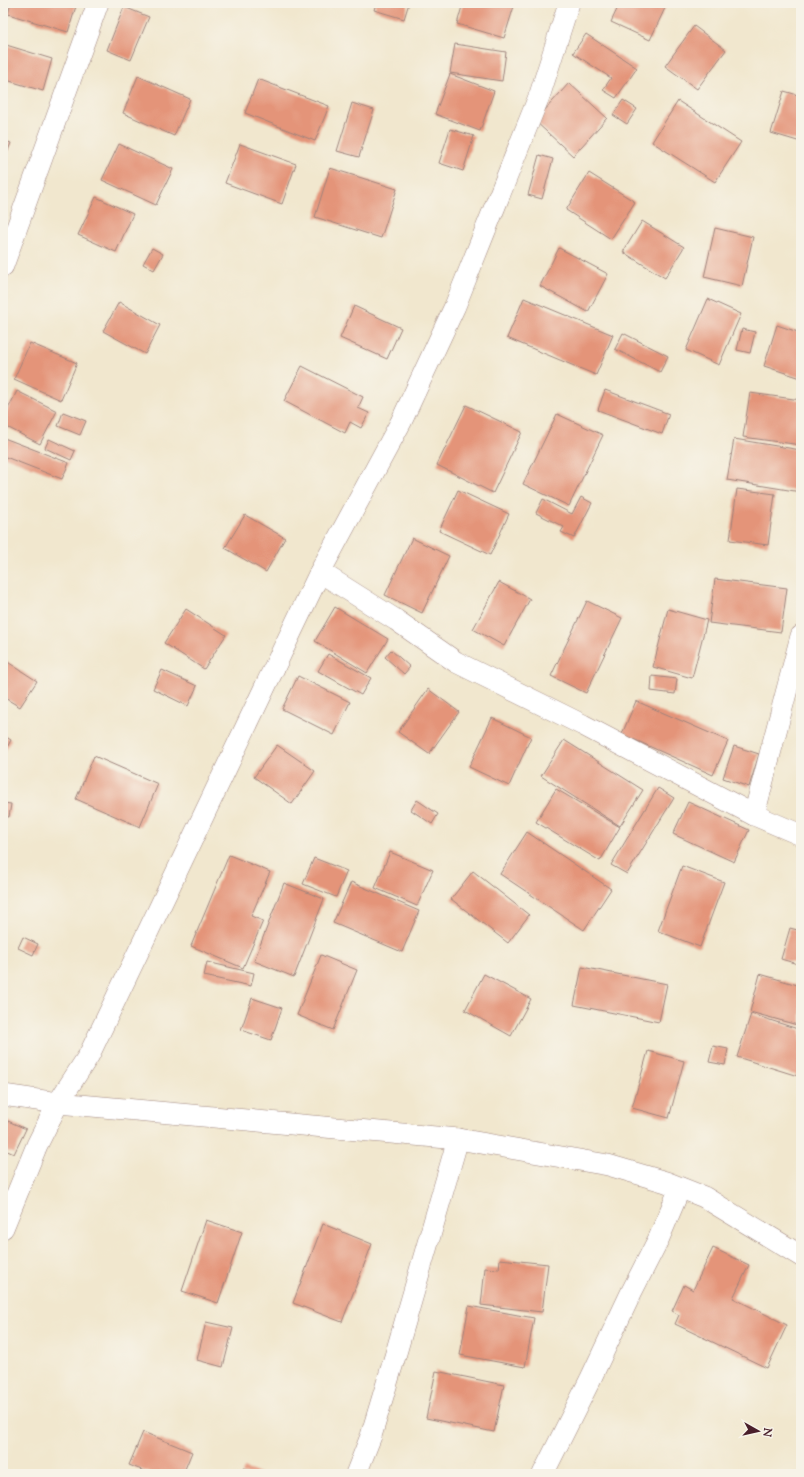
<svg xmlns="http://www.w3.org/2000/svg" width="804" height="1477" font-family="'Sorts Mill Goudy',serif">
<rect width="100%" height="100%" fill="#f7f3e8"/>
<filter id="ink" filterUnits="userSpaceOnUse"><feTurbulence type="fractalNoise" baseFrequency=".025" numOctaves="2"/><feDisplacementMap in="SourceGraphic" scale="8" xChannelSelector="R" yChannelSelector="G"/><feConvolveMatrix kernelMatrix="1 2 1 2 8 2 1 2 1" color-interpolation-filters="sRGB"/></filter>
<filter id="wash" filterUnits="userSpaceOnUse"><feTurbulence type="fractalNoise" baseFrequency=".012" numOctaves="4" result="noise"/><feDisplacementMap in="SourceGraphic" scale="16" xChannelSelector="R" yChannelSelector="G"/><feGaussianBlur stdDeviation="0.9" result="paint"/><feColorMatrix in="noise" values="0 0 0 0 0 0 0 0 0 0 0 0 0 0 0 0 0 1.4 0 .05"/><feComposite in="paint" operator="in"/></filter>
<g filter="url(#wash)">
<rect width="100%" height="100%" fill="#f1e7ce"/>
<g id="blocks">
<g fill="#e49479">
<polygon points="11,3 77,3 68,32 8,14"/>
<polygon points="376,3 409,3 404,19 374,10"/>
<polygon points="463,3 515,3 504,38 457,24"/>
<polygon points="620,3 660,3 666,6 650,40 611,22"/>
<polygon points="124,7 149,17 131,60 107,50"/>
<polygon points="694,26 726,50 697,89 665,66"/>
<polygon points="586,34 637,68 616,98 603,90 611,78 573,53"/>
<polygon points="3,44 52,59 43,91 3,79"/>
<polygon points="455,44 506,52 502,81 450,73"/>
<polygon points="450,74 494,91 480,131 435,114"/>
<polygon points="138,76 190,99 174,136 123,113"/>
<polygon points="258,79 329,106 315,141 245,113"/>
<polygon points="569,83 607,118 573,156 535,121"/>
<polygon points="784,91 801,96 801,142 771,133"/>
<polygon points="623,100 637,109 627,124 613,115"/>
<polygon points="678,101 741,142 715,182 652,142"/>
<polygon points="352,103 374,110 359,157 337,151"/>
<polygon points="450,129 474,136 463,171 439,163"/>
<polygon points="3,140 11,143 3,163"/>
<polygon points="119,144 173,169 156,205 102,180"/>
<polygon points="240,144 296,164 282,204 225,183"/>
<polygon points="539,155 553,159 542,199 528,195"/>
<polygon points="330,168 397,189 381,238 315,217"/>
<polygon points="589,173 635,202 611,239 566,210"/>
<polygon points="96,197 133,214 116,252 78,235"/>
<polygon points="642,221 684,247 665,278 623,252"/>
<polygon points="715,228 753,237 742,286 704,277"/>
<polygon points="152,248 163,254 154,270 143,264"/>
<polygon points="559,248 608,274 588,312 540,286"/>
<polygon points="524,298 613,335 596,375 507,338"/>
<polygon points="708,299 741,314 719,365 686,350"/>
<polygon points="119,302 160,325 145,354 103,331"/>
<polygon points="354,306 401,328 387,359 340,338"/>
<polygon points="777,325 801,333 801,378 764,366"/>
<polygon points="742,329 755,332 750,353 737,350"/>
<polygon points="623,333 668,356 660,372 615,349"/>
<polygon points="30,343 77,363 61,400 14,379"/>
<polygon points="302,366 363,397 358,408 369,413 361,428 350,422 345,433 284,401"/>
<polygon points="605,390 669,414 662,434 598,410"/>
<polygon points="17,391 57,411 40,444 3,425 3,419"/>
<polygon points="750,393 801,400 801,445 743,437"/>
<polygon points="466,405 522,432 493,493 437,465"/>
<polygon points="63,412 86,421 80,435 58,426"/>
<polygon points="557,414 603,435 569,506 523,484"/>
<polygon points="4,438 69,463 62,479 3,456"/>
<polygon points="49,439 75,451 71,460 45,448"/>
<polygon points="734,439 801,450 801,492 727,480"/>
<polygon points="737,489 775,494 768,545 730,540"/>
<polygon points="458,490 509,514 490,555 439,531"/>
<polygon points="581,497 592,503 574,538 561,532 564,527 536,513 543,499 572,514"/>
<polygon points="245,515 285,538 266,572 225,548"/>
<polygon points="412,538 449,556 422,613 385,595"/>
<polygon points="715,579 787,588 781,632 709,623"/>
<polygon points="499,582 530,599 504,646 473,629"/>
<polygon points="587,601 622,618 586,693 551,676"/>
<polygon points="335,607 388,639 367,673 315,641"/>
<polygon points="186,609 226,635 204,669 164,643"/>
<polygon points="668,609 707,620 692,678 653,667"/>
<polygon points="391,650 410,667 404,674 385,657"/>
<polygon points="328,654 371,678 361,695 318,671"/>
<polygon points="3,659 37,681 20,707 3,697"/>
<polygon points="162,670 197,686 188,706 153,689"/>
<polygon points="298,676 350,702 334,735 282,709"/>
<polygon points="652,676 677,679 675,694 651,691"/>
<polygon points="428,689 459,712 429,754 398,732"/>
<polygon points="636,701 728,741 713,775 622,734"/>
<polygon points="492,718 531,737 509,786 469,767"/>
<polygon points="3,735 11,740 3,755"/>
<polygon points="564,740 643,790 620,826 541,776"/>
<polygon points="277,745 315,771 292,804 254,777"/>
<polygon points="734,746 759,754 749,787 723,778"/>
<polygon points="94,756 158,784 140,827 76,799"/>
<polygon points="658,788 674,798 627,874 611,865"/>
<polygon points="556,789 620,827 600,861 536,822"/>
<polygon points="417,800 438,814 432,824 411,810"/>
<polygon points="688,802 749,830 734,862 673,834"/>
<polygon points="3,803 11,804 9,817 3,816"/>
<polygon points="527,832 611,889 584,930 500,874"/>
<polygon points="390,852 433,870 417,906 375,888"/>
<polygon points="229,855 270,872 251,916 263,921 243,968 191,946"/>
<polygon points="314,858 347,871 336,897 303,884"/>
<polygon points="682,866 724,882 700,947 658,931"/>
<polygon points="473,871 529,915 508,943 451,899"/>
<polygon points="351,882 419,911 402,952 333,923"/>
<polygon points="284,883 324,899 294,977 254,961"/>
<polygon points="790,928 801,931 801,965 781,959"/>
<polygon points="23,937 38,944 33,955 18,948"/>
<polygon points="321,955 357,970 333,1030 297,1015"/>
<polygon points="207,962 254,973 251,986 204,976"/>
<polygon points="582,967 667,984 659,1022 574,1005"/>
<polygon points="484,974 531,999 511,1036 465,1010"/>
<polygon points="760,974 801,986 801,1026 750,1012"/>
<polygon points="252,998 282,1008 271,1040 241,1030"/>
<polygon points="751,1014 801,1030 801,1077 737,1057"/>
<polygon points="713,1046 728,1049 725,1065 709,1062"/>
<polygon points="648,1051 684,1061 669,1118 632,1108"/>
<polygon points="8,1121 26,1129 14,1154 3,1149 3,1133"/>
<polygon points="206,1220 242,1232 218,1303 182,1291"/>
<polygon points="323,1224 372,1244 342,1322 293,1303"/>
<polygon points="713,1248 749,1265 733,1298 787,1325 767,1368 675,1324 679,1315 672,1311 684,1285 693,1290"/>
<polygon points="500,1259 548,1264 542,1312 481,1305 485,1268 499,1269"/>
<polygon points="469,1306 534,1318 525,1367 460,1355"/>
<polygon points="206,1322 233,1328 223,1367 197,1360"/>
<polygon points="436,1371 504,1385 494,1432 426,1418"/>
<polygon points="143,1432 192,1452 183,1474 152,1474 129,1465"/>
<polygon points="244,1468 261,1474 242,1474"/>
</g>
</g>
</g>
<g filter="url(#ink)">
<use href="#blocks" fill-opacity="0" stroke="#9e837c" stroke-width="1"/>
<g fill="none" stroke-linecap="round" stroke-linejoin="round">
<defs>
<g id="street">
<polyline points="3,266 98,3"/>
<polyline points="320,572 396,620 456,662 583,725 754,815 801,835"/>
<polyline points="754,815 801,636"/>
<polyline points="3,1095 58,1103 458,1139 608,1165 666,1182 704,1197 801,1256"/>
<polyline points="3,1228 37,1145 58,1103 89,1055 320,572 401,422 455,306 540,94 569,3"/>
<polyline points="356,1474 371,1436 396,1353 458,1139"/>
<polyline points="543,1474 590,1380 632,1291 659,1238 680,1188"/>
</g>
</defs>
<use href="#street" stroke="#9e837c" stroke-width="22"/>
<use href="#street" stroke="#fff" stroke-width="21"/>
</g>
</g>
<rect width="804" height="1477" fill="none" stroke="#f7f3e8" stroke-width="16"/>
<g transform="translate(758 1431) rotate(98)" stroke="#f7f3e8" stroke-width="3" paint-order="stroke">
<path d="M0-3L7 15L0 10L-7 15Z" fill="#4a1f2b"/>
<text y="-6" font-size="11" font-weight="bold" text-anchor="middle" fill="#4a1f2b">N</text>
</g>
</svg>
